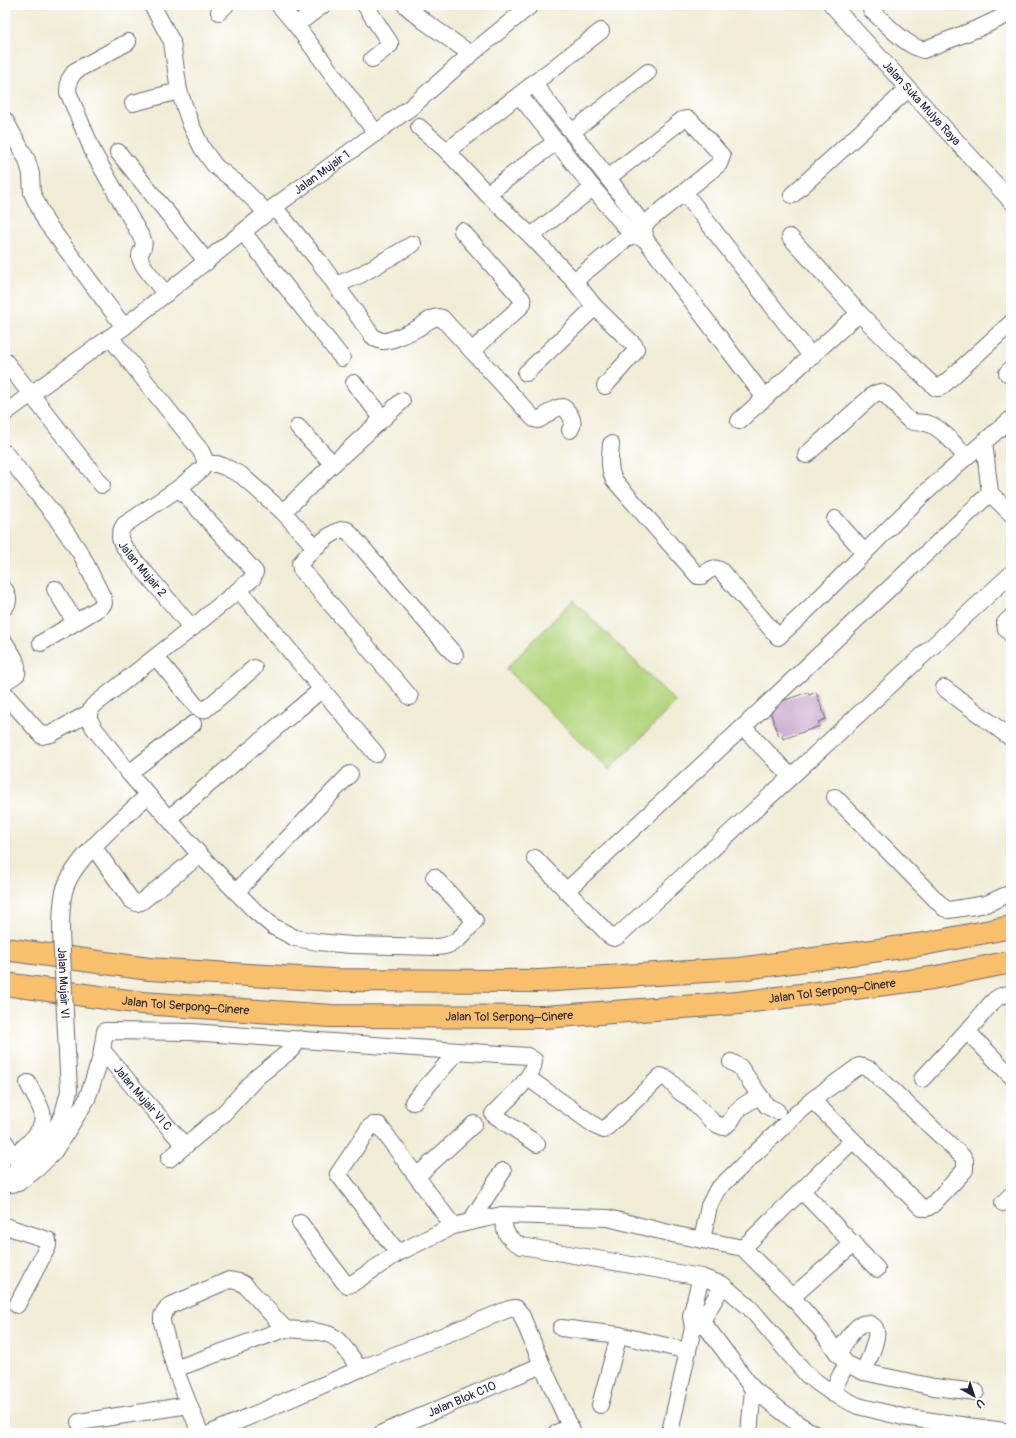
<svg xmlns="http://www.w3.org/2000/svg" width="1016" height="1438" font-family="Pangolin,sans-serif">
<rect width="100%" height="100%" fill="#fff"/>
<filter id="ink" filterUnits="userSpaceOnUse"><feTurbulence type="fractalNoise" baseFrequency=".025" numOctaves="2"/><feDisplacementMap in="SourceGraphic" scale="8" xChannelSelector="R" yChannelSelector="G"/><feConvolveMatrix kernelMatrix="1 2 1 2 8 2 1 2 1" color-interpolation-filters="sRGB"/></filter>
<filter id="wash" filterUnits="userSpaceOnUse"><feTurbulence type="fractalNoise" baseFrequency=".012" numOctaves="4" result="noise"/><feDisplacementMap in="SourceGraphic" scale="16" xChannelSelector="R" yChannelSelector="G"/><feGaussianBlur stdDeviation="0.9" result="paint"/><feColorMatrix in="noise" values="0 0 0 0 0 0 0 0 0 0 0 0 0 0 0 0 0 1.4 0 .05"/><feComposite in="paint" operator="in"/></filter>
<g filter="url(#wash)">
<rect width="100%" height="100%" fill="#f0ecd5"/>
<polygon fill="#b4d67e" stroke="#6b7c5c" points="573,600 676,702 609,770 506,669"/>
<g id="blocks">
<polygon fill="#be95c3" points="808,692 809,695 816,692 826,719 818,722 820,726 783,739 782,735 779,736 769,709 771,705"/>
</g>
</g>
<g filter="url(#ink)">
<use href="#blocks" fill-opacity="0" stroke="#6a6971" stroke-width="1"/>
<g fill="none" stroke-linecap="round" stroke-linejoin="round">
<defs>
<g id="minor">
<polyline points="152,5 172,42 179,91 191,125 202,148 215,166 237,183 267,213"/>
<polyline points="279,5 296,25 376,133"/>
<polyline points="365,5 390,43 390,45 372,59"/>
<polyline points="405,5 424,21 471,54"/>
<path id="s1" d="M 832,5 L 1011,201"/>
<path d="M 871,10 C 887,24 903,44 923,50 L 979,28 L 1011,13"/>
<polyline points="219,12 226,5"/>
<polyline points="296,25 323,5"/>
<path d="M 128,42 L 75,71 L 69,80 L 68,92 L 94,154 L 143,240 C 146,249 139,250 140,258 C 141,265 160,287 166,294"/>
<polyline points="533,83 608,178 644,226 645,239 765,398"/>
<polyline points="519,95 593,188 632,235 642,238"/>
<polyline points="133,103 179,91"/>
<polyline points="5,120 27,160 31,174 32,193 46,222 124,327"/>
<polyline points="419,127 447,151 487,194 531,236 574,281 595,307 635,346 636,349 634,353 605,386"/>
<polyline points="572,132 648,72"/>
<polyline points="447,151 601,31"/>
<polyline points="118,152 207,262"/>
<polyline points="684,192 812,357"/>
<polyline points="487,194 557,141"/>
<polyline points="792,195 908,89"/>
<path d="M 274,207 L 318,260 L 368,330 C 371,335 376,340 382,341 C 390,342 411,332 418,328 C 426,323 433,315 442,318 L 534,419 L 538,420 C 547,416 553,407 563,407 C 570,413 576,422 570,430"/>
<polyline points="462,231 514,290 522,299 523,303 520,307 472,351"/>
<polyline points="243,232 342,358"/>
<polyline points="531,236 593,188"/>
<polyline points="790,237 860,314 900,354 936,388 939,388 942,386 1011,323"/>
<polyline points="574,281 719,164 722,156 691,121 688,119 682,120 608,178"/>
<polyline points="336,285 360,275 413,244"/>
<path id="s2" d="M 110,337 L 201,451 L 205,460 L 205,464 L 202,469 L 179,488 L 124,525 C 117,537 120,541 127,551 L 192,628 L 93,706 L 89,713 L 89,719 L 94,728 L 129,773 L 200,855 L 255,911 L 274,927 L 295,938 L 318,942 L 351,945 L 437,947 C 457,946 463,934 475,921 L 434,877"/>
<polyline points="5,361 102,485"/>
<polyline points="526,373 595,307"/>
<polyline points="1007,373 1011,369"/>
<polyline points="354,383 383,419"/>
<path id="s3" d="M 5,413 L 124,327 L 274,207 L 410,108 L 471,54 L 531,5"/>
<polyline points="739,421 849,322 860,314"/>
<polyline points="298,427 333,464"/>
<polyline points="984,442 990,493"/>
<path d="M 611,444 C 610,456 608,468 614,480 L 698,576 L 702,576 C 708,571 713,565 721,571 L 778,637 C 829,592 874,541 924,494 C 952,468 982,444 1011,419"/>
<polyline points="5,453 55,516 81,554 103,598 104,603 101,607 41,643"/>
<path d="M 806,455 L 874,394 L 880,392 C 893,397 898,412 909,420 C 915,424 922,421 929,424 C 944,430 955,445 966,457"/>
<polyline points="205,464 217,464 225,467 241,475 283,512 315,547"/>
<polyline points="179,488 255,572 253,578 192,628"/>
<polyline points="990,493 1011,514"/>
<polyline points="283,512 333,464 402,401"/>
<polyline points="835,519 864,552"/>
<polyline points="55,589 75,622"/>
<path d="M 5,590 C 8,596 10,601 5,607"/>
<polyline points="239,590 376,754"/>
<polyline points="1011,617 1005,623 1006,629 1011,634"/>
<path d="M 5,643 C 11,653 19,661 17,674 L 5,682"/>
<polyline points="156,657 196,706 202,710 206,709 254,668"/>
<polyline points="944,688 1011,738"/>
<polyline points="5,694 42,736 51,734 89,713"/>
<path d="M 410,697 L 301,569 L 300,564 C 307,555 336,525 347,530 L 455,655"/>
<polyline points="743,727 790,776"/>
<polyline points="129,773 193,724"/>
<polyline points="835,797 944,908 949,910 986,904 1011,893"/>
<polyline points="169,818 322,689"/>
<polyline points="93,846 131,900 137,903 141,902 200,855"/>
<polyline points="535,858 611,937 614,938 618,936 1011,574"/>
<polyline points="566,891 743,727 990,493"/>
<polyline points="236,892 350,774"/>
<path d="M 61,932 C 61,919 61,905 64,892 C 71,860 124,818 148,795"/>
<path d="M 1011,994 C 1008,994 1004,995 1001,996 C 991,999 977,1023 967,1031 L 1011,1076"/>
<path id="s4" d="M 102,1050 L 140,1095 L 185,1146"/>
<polyline points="731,1062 740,1067 760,1096"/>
<path d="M 528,1078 L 597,1127 L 604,1130 L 661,1076 L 668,1079 L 680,1092 L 689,1098 L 714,1123 L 723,1127 C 732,1123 732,1117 738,1110 C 744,1104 752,1100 760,1096 L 767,1106 L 777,1111"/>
<polyline points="922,1079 967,1031"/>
<polyline points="413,1102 458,1051"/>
<polyline points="5,1142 19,1164"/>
<path d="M 14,1156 C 26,1145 47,1130 42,1112 C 39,1102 32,1092 28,1083"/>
<polyline points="169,1159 222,1115 257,1077 291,1050 300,1039"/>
<polyline points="417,1176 474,1124"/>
<polyline points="5,1179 43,1147 56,1128 63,1114 69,1091 66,1033"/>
<path d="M 5,1181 L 10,1184 L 18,1183 L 38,1168 L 53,1153 L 69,1128 L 87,1099 L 101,1057 L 105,1031 L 191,1032 L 527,1056 L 534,1060 C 535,1078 505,1101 493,1114 L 537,1144"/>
<polyline points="802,1191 877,1269"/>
<polyline points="1003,1203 1011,1195"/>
<path d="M 502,1215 C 505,1232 505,1238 522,1246 L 701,1277 L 723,1285 L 750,1308 L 808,1376 L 832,1393 L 858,1406 L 903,1417 L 1011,1432"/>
<polyline points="470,1222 503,1171"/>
<polyline points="300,1223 344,1282 348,1285 353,1283 398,1253 453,1226 470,1222 502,1215 608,1218 677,1235 743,1248 792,1297 821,1330 838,1354 847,1364 864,1372 934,1387 976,1392"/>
<polyline points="5,1226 48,1240 48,1246 17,1305"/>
<polyline points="702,1240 709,1206 717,1190 795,1115 812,1100 859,1066 864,1067 871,1070 962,1156 965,1160 965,1170 932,1205 927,1208 922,1208 812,1100"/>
<polyline points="743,1248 852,1141"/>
<polyline points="398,1253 338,1174 370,1127 373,1125 379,1125 381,1128 453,1226"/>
<polyline points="792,1297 854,1243"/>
<polyline points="691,1316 702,1321 753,1389 798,1424 813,1433"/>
<polyline points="561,1328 619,1335 688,1351"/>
<polyline points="694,1328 702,1321 723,1285"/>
<path d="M 838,1354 C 844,1345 859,1314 873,1326 C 876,1328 877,1333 876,1337 C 874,1349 868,1361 864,1372"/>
<polyline points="175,1369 285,1329"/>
<polyline points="832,1393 841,1374 847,1364"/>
<polyline points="600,1405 619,1335"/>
<polyline points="79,1422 189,1405"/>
<polyline points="670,1432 693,1328 691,1316 701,1277"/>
<path d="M 200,1433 L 175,1369 L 162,1322 L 162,1316 L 169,1306 L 229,1280 L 240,1282 L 245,1285 L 285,1329 C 298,1330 324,1330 334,1337 C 345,1345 352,1359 360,1369"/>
<polyline points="211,1433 360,1369 509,1309 516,1308 521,1314 542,1365 573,1433"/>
<path id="s5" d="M 382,1433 L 542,1365"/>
<polyline points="556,1433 570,1427"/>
<polyline points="749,1433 753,1389"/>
</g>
<g id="highway">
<polyline points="5,949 149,969 334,980 539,981 739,969 924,944 1011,927"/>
<path id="s6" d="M 5,984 L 142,1003 L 331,1016 L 544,1017 L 738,1003 L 932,978 L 1011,962"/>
</g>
</defs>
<use href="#minor" stroke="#6a6971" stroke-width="18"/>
<use href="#highway" stroke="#6a6971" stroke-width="24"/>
<use href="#minor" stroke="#fff" stroke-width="16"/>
<use href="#highway" stroke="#f8bf6c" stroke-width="22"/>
<defs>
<g id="minor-bridge">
<path id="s7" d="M 61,932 L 66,1033"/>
</g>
</defs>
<use href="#minor-bridge" stroke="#6a6971" stroke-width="18" stroke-linecap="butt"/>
<use href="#minor-bridge" stroke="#fff" stroke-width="16"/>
</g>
</g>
<g text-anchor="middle" stroke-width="3.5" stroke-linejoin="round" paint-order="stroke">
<g font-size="12" fill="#22223b" stroke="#fff">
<text dy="4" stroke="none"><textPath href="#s1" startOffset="133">Jalan Suka Mulya Raya</textPath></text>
<text dy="4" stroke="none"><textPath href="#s3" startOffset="398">Jalan Mujair 1</textPath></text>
<text dy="4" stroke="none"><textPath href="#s2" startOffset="314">Jalan Mujair 2</textPath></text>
<text dy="4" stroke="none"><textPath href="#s7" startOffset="51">Jalan Mujair VI</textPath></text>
<text dy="4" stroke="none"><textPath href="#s6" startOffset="830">Jalan Tol Serpong–Cinere</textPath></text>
<text dy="4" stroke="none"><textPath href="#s6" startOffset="182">Jalan Tol Serpong–Cinere</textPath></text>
<text dy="4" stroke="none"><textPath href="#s6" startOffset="506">Jalan Tol Serpong–Cinere</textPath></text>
<text dy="4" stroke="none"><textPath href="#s4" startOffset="63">Jalan Mujair VI C</textPath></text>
<text dy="4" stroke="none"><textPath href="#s5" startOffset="87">Jalan Blok C10</textPath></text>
</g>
</g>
<rect width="1016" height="1438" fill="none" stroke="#fff" stroke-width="20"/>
<g transform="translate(974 1396) rotate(141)" stroke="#ffffff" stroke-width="3" paint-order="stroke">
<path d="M0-3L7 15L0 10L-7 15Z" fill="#22223b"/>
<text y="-6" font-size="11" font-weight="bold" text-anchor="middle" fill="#22223b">U</text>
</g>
</svg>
